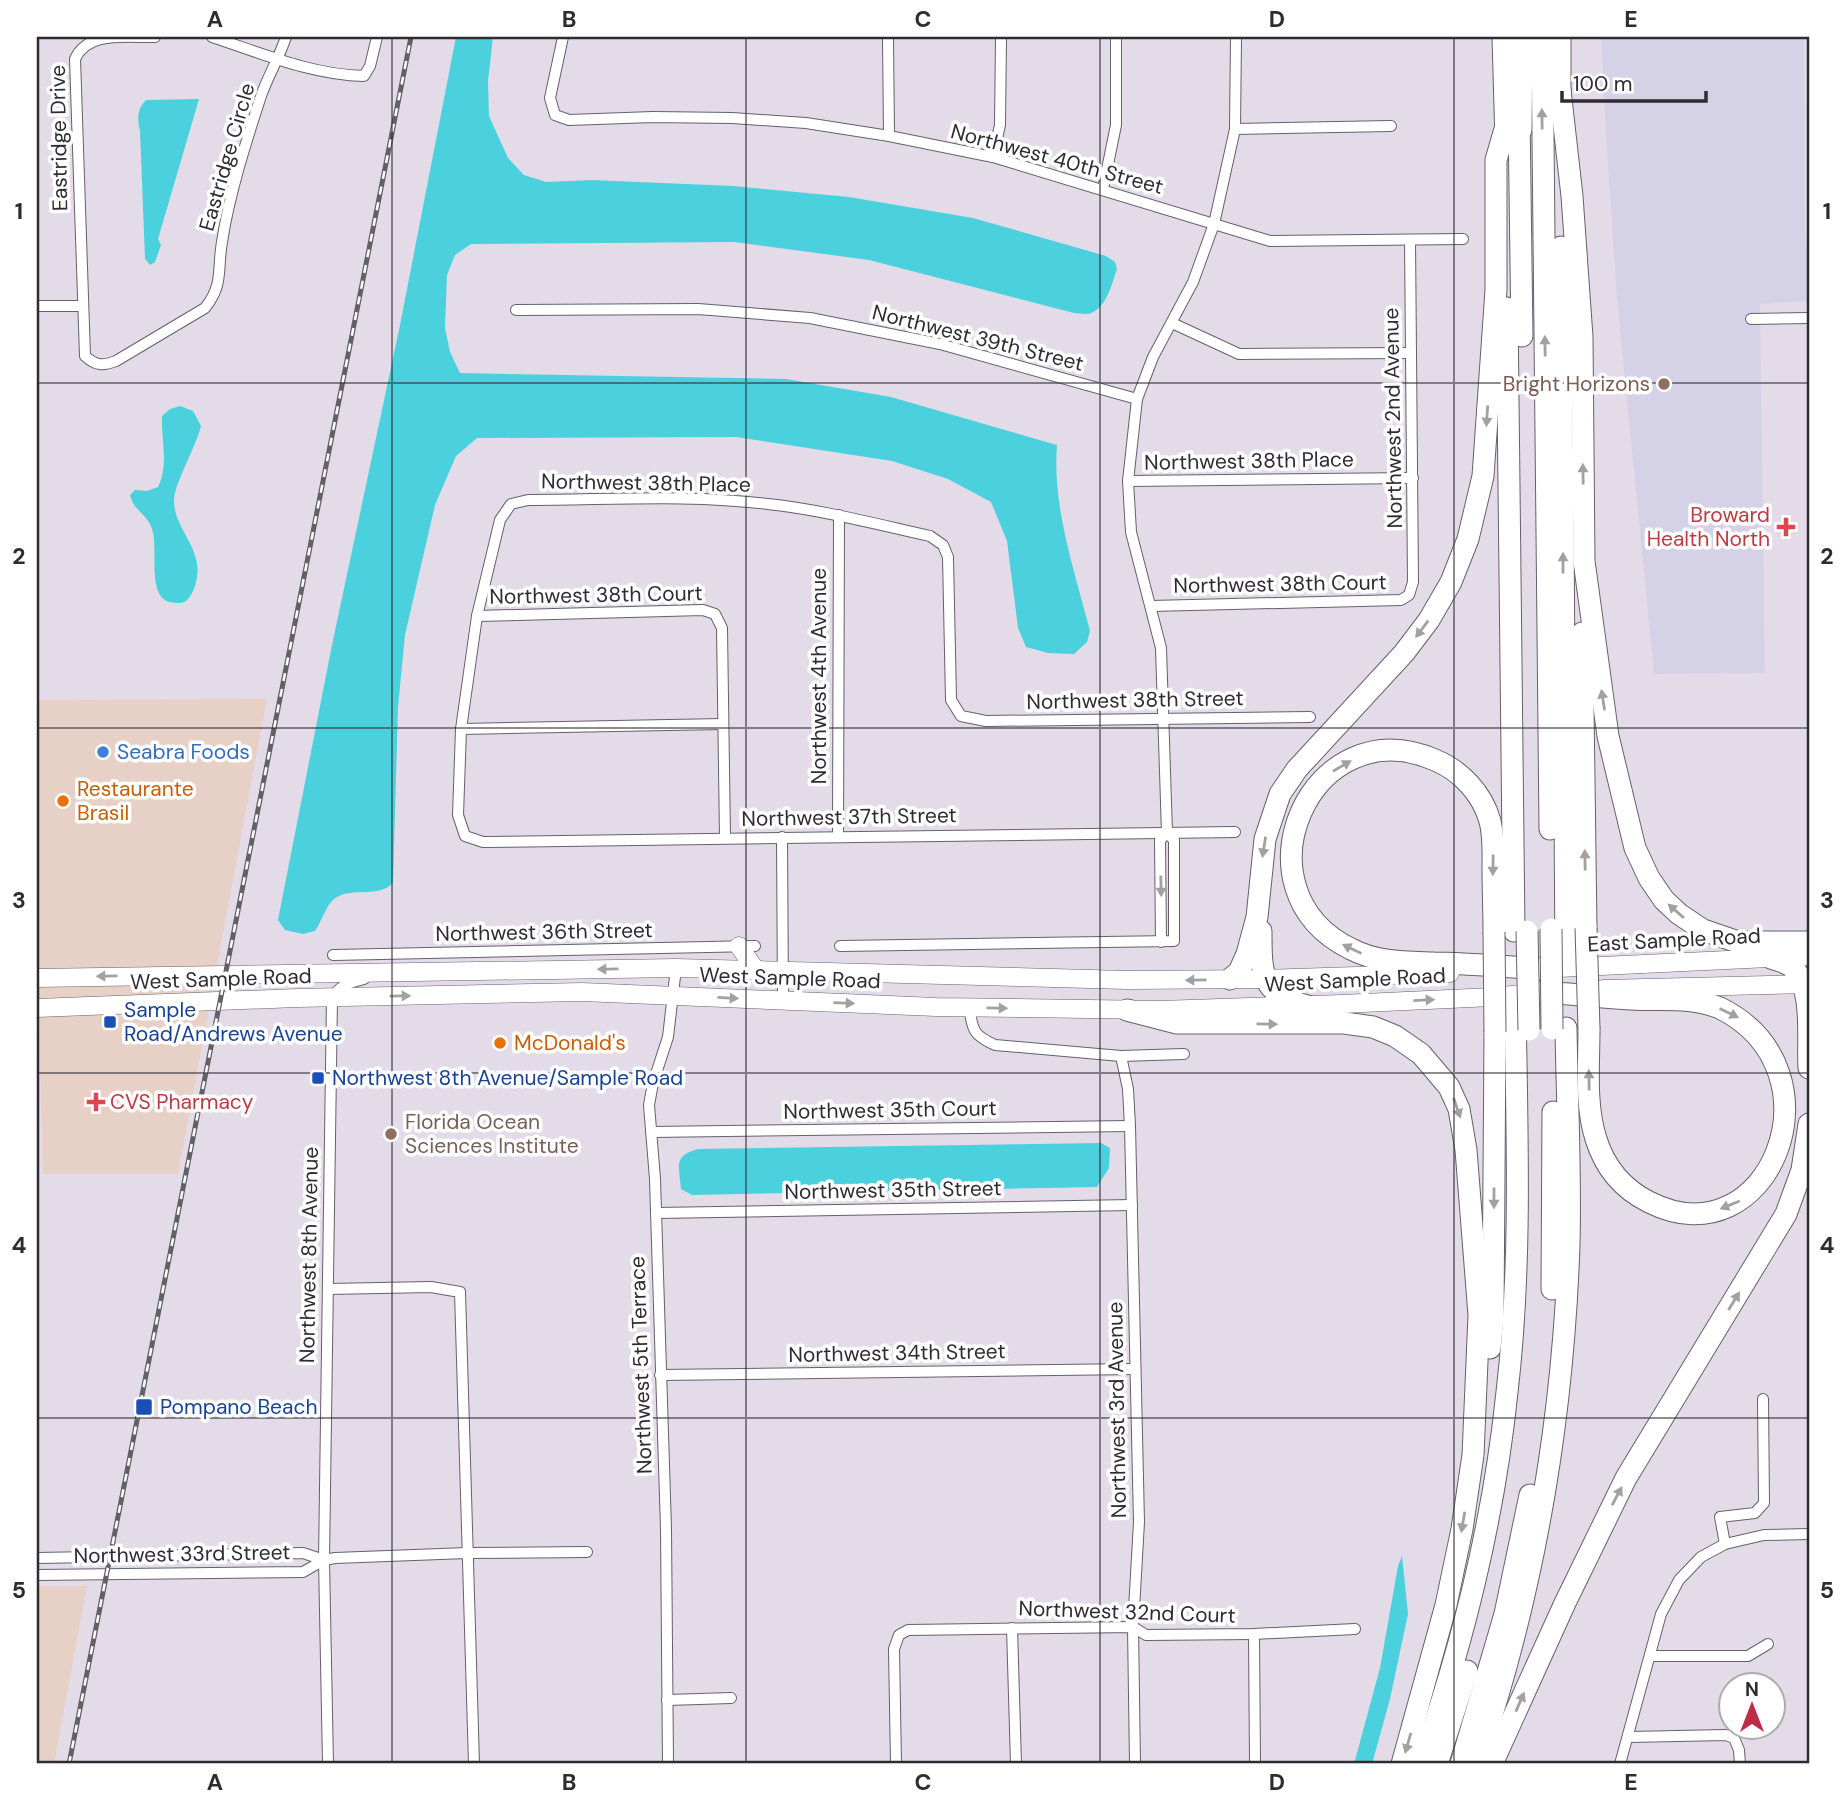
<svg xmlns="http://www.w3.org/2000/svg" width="1846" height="1801" font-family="'DM Sans',sans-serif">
<rect width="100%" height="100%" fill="#e3dce8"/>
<g fill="#e7d0c5">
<polygon points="267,699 178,1174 43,1174 37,931 37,700"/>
<polygon points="37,1586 87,1586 54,1764 37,1764"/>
</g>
<polygon fill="#d5d2e8" points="1601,37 1804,37 1805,233 1809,301 1760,304 1765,673 1654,674 1617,298 1607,151"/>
<g fill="#4bd1de">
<path d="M 456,37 L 493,37 L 488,81 L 489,116 L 508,158 L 524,175 L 546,182 L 592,180 L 733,186 L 849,197 L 973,218 L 1106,256 L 1115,262 L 1117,269 C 1112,283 1107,307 1091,313 C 1087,315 1079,313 1074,313 L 869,260 L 734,242 L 471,244 L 455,255 L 447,275 L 445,328 L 450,352 L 460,373 L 786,379 L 891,397 L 1057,445 C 1052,507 1075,572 1090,631 L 1087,642 L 1074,654 L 1048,653 L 1026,647 L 1018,628 L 1007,541 L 991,502 L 948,479 L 892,461 L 736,437 L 477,438 L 456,456 L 435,505 L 405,635 L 398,707 L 393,883 C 377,900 347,884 331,902 C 325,909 321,922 315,931 L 303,934 L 285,930 L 278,920 L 332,645 L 400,325 Z"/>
<path d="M 199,99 L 158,239 L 161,245 L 155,262 L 150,265 L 145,259 L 140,131 C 137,118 137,109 146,100 Z"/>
<path d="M 180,406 L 193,411 L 201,426 C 196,447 174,484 174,501 C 174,528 202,548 197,577 C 196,585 192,596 186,601 C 181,604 175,603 170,602 C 146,596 159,549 152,529 C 147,513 134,512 130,495 L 135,490 L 147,491 L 158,487 C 169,465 161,440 162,416 L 170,409 Z"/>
<path d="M 1101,1143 L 1110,1148 L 1109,1168 L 1097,1187 L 692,1195 L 681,1189 C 679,1165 673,1156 698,1149 Z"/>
<polygon points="1402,1556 1408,1614 1390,1699 1372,1764 1354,1764 1380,1668 1398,1566"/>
</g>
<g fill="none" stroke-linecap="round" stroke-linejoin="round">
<defs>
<g id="street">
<path d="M 155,37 C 128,38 88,30 75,59 L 85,356 C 96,366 103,366 116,361 L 205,308 C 224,284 217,270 222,242 C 229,195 246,142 261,96 C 268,76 279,58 286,37"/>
<path d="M 212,37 C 261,53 312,75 364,76 L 370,66 L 377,37"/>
<polyline points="563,37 550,98 555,115 569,120 653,117 732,118 806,123 889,136 993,157 1270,241 1463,239"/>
<polyline points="888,37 889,136"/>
<polyline points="1235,129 1391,126"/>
<polyline points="993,157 1000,125 1001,37"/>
<polyline points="1103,189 1116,125 1116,37"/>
<polyline points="37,306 83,306"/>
<polyline points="516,310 698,309 810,318 940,344 1137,399"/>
<polyline points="1751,319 1809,318"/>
<polyline points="1172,323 1239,354 1411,353"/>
<polyline points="1128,481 1413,478"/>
<polyline points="1151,606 1401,600 1409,595 1413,582 1410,240"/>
<polyline points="477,616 703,610 715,614 722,628 725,838"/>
<polyline points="461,729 723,724"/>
<path d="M 1235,832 L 483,842 L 465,836 L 458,815 L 461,729 L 477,616 L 500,520 L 511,504 L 528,500 C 608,500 689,494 768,504 C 823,510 876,524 930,536 L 943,545 L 948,557 L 951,700 L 961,716 L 986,721 L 1310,717"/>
<polyline points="838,836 839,515"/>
<polyline points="782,837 783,1000"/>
<polyline points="1161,942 1160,840 1167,833"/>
<polyline points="840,946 1174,941 1174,840 1167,833 1161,648 1131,532 1128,481 1137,399 1153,357 1193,282 1214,224 1235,129 1236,37"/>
<polyline points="333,955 755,946"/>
<path d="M 969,1007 C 973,1031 973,1035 995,1045 L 1121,1056 L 1184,1054"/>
<polyline points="1121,1056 1128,1089 1130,1126 1139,1522 1133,1627 1135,1764"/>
<polyline points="651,1132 1130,1126"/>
<polyline points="656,1213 1132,1205"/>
<polyline points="328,1289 431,1287 460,1292 474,1764"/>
<polyline points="660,1375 1135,1369"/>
<polyline points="1725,1544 1720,1517 1755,1513 1764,1503 1763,1399"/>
<polyline points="37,1558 303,1553 324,1560"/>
<polyline points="37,1575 303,1572 324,1560 335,1558 467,1553 587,1552"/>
<polyline points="1012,1628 1016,1764"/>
<polyline points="1254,1634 1255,1764"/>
<polyline points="1651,1656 1748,1656 1768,1644"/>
<polyline points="667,1700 731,1698"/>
<polyline points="1629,1737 1726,1735 1734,1738 1739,1750 1740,1764"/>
<path d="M 328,1764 L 324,1560 L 332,998 C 341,984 349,983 364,979"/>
<polyline points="668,1764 666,1529 655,1179 649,1105 653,1083 668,1037 676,968"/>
<polyline points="896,1764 894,1649 899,1635 908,1630 1133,1627 1146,1635 1254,1634 1355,1629"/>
<polyline points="1620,1764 1661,1614 1679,1580 1701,1557 1725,1544 1764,1535 1809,1534"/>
</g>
<g id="primary">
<polyline points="739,946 755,969"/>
<polyline points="1538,969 1809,956"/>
<polyline points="37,978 676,968 1127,980 1264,979 1450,973"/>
<polyline points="1603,989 1809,984"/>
<polyline points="37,1008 297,998 582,992 936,1007 1160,1010 1342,1004 1492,997 1541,992"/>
</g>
<g id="highway">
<polyline points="1503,37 1506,143"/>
<polyline points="1542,37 1550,829"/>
<polyline points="1560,37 1560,103"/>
<polyline points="1560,90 1572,196 1582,337 1584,561 1608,736 1635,848 1649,878 1664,900 1679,914 1703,930 1738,942 1809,942"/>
<polyline points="1519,116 1522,336"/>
<polyline points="1521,130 1522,37"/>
<polyline points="1561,247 1566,956"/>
<polyline points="1507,308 1514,931"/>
<polyline points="1582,633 1586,928"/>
<path d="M 1261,931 C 1261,975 1261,994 1307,1006"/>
<path d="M 1494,932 C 1494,911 1493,890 1493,868 C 1493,852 1494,837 1490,821 C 1482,793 1461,771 1435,760 C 1311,706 1230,890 1351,949 C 1378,963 1405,962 1434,963 C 1470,963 1505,967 1540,969"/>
<path d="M 1771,958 C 1777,960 1785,962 1791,966 C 1815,986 1807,1039 1809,1068"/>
<polyline points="1230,979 1239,972 1247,954 1257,917 1265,839 1280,794 1297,769 1404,653 1429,620 1451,582 1468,539 1483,476 1496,290 1496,160 1505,129"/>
<path d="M 1541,992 C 1571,994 1601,997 1631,999 C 1662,1001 1690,996 1720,1008 C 1846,1071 1769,1263 1649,1202 C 1623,1189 1605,1168 1596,1139 C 1585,1105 1589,1065 1589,1029"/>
<polyline points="1127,1010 1177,1023 1344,1023 1373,1027 1395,1036 1421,1054 1449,1087 1459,1109 1466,1150 1479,1315 1473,1455 1462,1529 1446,1605 1402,1764"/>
<polyline points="1552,1289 1553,1112"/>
<polyline points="1490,1348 1493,1317 1495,1032"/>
<path d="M 1421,1764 C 1463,1644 1494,1519 1507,1392 C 1522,1264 1517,1133 1515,1005"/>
<polyline points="1437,1764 1467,1671"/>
<polyline points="1461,1764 1505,1614 1530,1495"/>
<path d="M 1476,1764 C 1533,1597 1563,1422 1569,1245 C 1571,1173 1567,1100 1566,1028"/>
<polyline points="1492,1764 1565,1603 1626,1478 1786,1214 1802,1170 1809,1124"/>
</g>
</defs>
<use href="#street" stroke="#66606b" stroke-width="12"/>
<use href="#primary" stroke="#66606b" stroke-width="19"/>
<use href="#highway" stroke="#66606b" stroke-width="23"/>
<use href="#street" stroke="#fff" stroke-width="10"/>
<use href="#primary" stroke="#fff" stroke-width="18"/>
<use href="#highway" stroke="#fff" stroke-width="21"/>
<defs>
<polyline id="rail" points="69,1764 411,37"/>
</defs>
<use href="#rail" stroke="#635f66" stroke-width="5"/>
<use href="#rail" stroke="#fff" stroke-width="2.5" stroke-dasharray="8" stroke-linecap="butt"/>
<defs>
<g id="highway-bridge">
<polyline points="1586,928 1589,1029"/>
<polyline points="1551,929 1552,1029"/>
<polyline points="1527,931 1529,1030"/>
<polyline points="1494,932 1495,1032"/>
</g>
</defs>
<use href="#highway-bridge" stroke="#66606b" stroke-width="23" stroke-linecap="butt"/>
<use href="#highway-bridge" stroke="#fff" stroke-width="21"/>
</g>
<defs><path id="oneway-solid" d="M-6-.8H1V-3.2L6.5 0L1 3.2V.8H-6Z" transform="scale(1.75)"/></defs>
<g fill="#a1a0a2">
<use href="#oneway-solid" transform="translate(1542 119) rotate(-91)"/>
<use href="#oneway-solid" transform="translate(1545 346) rotate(-91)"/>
<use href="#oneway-solid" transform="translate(1487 416) rotate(94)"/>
<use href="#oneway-solid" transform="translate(1583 474) rotate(-91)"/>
<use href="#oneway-solid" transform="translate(1563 563) rotate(-90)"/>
<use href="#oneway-solid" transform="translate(1422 629) rotate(127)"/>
<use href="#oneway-solid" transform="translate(1603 700) rotate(-99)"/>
<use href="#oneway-solid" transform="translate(1342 766) rotate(-30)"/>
<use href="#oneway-solid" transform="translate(1264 847) rotate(99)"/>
<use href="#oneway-solid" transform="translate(1585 860) rotate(-91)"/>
<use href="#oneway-solid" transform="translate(1493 865) rotate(91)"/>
<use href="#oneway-solid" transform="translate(1161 886) rotate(89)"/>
<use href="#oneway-solid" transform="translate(1676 911) rotate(-139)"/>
<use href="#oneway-solid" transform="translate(1352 949) rotate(-154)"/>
<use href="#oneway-solid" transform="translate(608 969) rotate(179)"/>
<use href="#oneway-solid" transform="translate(107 976) rotate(179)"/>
<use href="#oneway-solid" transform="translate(1196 980) rotate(179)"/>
<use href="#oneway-solid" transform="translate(400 996) rotate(-1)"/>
<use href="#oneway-solid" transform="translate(728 998) rotate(3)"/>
<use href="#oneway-solid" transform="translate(1424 1000) rotate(-3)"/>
<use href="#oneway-solid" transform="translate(844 1003) rotate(2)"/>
<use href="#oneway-solid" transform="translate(997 1008) rotate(1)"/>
<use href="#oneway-solid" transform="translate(1729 1013) rotate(26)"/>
<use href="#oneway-solid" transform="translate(1267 1024) rotate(1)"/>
<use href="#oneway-solid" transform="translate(1589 1080) rotate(-91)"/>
<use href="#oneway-solid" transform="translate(1457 1108) rotate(71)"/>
<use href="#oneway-solid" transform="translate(1494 1198) rotate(90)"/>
<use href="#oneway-solid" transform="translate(1730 1205) rotate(158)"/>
<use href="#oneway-solid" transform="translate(1734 1301) rotate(-58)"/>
<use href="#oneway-solid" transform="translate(1617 1496) rotate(-62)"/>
<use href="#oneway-solid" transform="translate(1463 1522) rotate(100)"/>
<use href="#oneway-solid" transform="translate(1520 1702) rotate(-66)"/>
<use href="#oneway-solid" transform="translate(1408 1743) rotate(106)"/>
</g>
<path fill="none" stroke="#2f2c31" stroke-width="2" stroke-opacity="0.55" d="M 392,37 L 392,1764M 746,37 L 746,1764M 1100,37 L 1100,1764M 1454,37 L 1454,1764M 37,383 L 1809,383M 37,728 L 1809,728M 37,1073 L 1809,1073M 37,1418 L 1809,1418"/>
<g fill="#8d6e63" stroke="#fff" stroke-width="2.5">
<circle cx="1664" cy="384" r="7"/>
<circle cx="391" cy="1134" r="7"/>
</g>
<g fill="#e0444e" stroke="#fff" stroke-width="2.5">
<path d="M1782.5 516.5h7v7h7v7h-7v7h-7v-7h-7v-7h7z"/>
<path d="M92.5 1091.5h7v7h7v7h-7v7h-7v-7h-7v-7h7z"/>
</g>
<circle fill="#3f7fe0" stroke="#fff" stroke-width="2.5" cx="103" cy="752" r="7"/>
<g fill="#e8710a" stroke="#fff" stroke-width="2.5">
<circle cx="63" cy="801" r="7"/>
<circle cx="500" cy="1043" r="7"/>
</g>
<g fill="#1a4fb4" stroke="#fff" stroke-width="2.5">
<rect x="103" y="1015" width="14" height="14" rx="3.5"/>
<rect x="311" y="1071" width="14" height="14" rx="3.5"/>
<rect x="135" y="1398" width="18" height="18" rx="3.5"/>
</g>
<g text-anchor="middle" stroke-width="7" stroke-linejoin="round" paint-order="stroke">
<g font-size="21" fill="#2f2c31" stroke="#fff">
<text transform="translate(59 138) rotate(-91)" y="7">Eastridge Drive</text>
<text transform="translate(227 157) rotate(-74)" y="7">Eastridge Circle</text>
<text transform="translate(1057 159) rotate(15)" y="7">Northwest 40th Street</text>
<text transform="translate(978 338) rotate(14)" y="7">Northwest 39th Street</text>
<text transform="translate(1393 418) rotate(-91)" y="7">Northwest 2nd Avenue</text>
<text transform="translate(1249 461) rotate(-1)" y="7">Northwest 38th Place</text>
<text transform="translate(646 483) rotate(1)" y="7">Northwest 38th Place</text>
<text transform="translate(1280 584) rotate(-1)" y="7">Northwest 38th Court</text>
<text transform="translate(596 595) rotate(-1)" y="7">Northwest 38th Court</text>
<text transform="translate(819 676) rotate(-90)" y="7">Northwest 4th Avenue</text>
<text transform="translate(1135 700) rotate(-1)" y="7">Northwest 38th Street</text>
<text transform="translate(849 817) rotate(-1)" y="7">Northwest 37th Street</text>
<text transform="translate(544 932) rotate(-1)" y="7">Northwest 36th Street</text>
<text transform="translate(1674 940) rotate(-3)" y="7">East Sample Road</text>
<text transform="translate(790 978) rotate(2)" y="7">West Sample Road</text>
<text transform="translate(221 979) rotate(-2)" y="7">West Sample Road</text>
<text transform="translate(1355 980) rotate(-3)" y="7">West Sample Road</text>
<text transform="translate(890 1110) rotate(-1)" y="7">Northwest 35th Court</text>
<text transform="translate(893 1190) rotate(-1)" y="7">Northwest 35th Street</text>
<text transform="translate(309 1255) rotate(-89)" y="7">Northwest 8th Avenue</text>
<text transform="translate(897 1353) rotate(-1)" y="7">Northwest 34th Street</text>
<text transform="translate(641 1365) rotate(-92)" y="7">Northwest 5th Terrace</text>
<text transform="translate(1117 1410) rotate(-91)" y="7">Northwest 3rd Avenue</text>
<text transform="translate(182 1554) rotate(-1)" y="7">Northwest 33rd Street</text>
<text transform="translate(1127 1612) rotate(2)" y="7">Northwest 32nd Court</text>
</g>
<g font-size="21" fill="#785e54" stroke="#fff" text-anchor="end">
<text x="1650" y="391">Bright Horizons</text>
<text x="405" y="1129" text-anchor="start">Florida Ocean<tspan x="405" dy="24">Sciences Institute</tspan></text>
</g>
<g font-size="21" fill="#be3a42" stroke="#fff" text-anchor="end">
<text x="1770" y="522">Broward<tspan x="1770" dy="24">Health North</tspan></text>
<text x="110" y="1109" text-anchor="start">CVS Pharmacy</text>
</g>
<g font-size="21" fill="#366cbe" stroke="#fff" text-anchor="start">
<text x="117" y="759">Seabra Foods</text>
</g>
<g font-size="21" fill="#c56008" stroke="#fff" text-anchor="start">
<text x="77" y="796">Restaurante<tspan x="77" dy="24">Brasil</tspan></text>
<text x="514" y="1050">McDonald's</text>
</g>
<g font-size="21" fill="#164399" stroke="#fff" text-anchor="start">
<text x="124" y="1017">Sample<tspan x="124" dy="24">Road/Andrews Avenue</tspan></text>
<text x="332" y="1085">Northwest 8th Avenue/Sample Road</text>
<text x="160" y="1414">Pompano Beach</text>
</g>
</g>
<rect width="1846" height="1801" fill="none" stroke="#ffffff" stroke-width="77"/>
<g transform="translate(1752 1706)"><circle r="33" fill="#ffffff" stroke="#acabad" stroke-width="2"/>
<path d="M0-5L12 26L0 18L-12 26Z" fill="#be2d48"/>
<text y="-10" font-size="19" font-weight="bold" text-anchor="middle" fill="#2f2c31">N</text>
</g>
<path d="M1562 91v10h144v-10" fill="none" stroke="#2f2c31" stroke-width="3.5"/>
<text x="1573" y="91" font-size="21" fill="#2f2c31" stroke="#ffffff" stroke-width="5" paint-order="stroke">100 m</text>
<rect x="38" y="38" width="1770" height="1724" fill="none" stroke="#2f2c31" stroke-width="2.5"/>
<g font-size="23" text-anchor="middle" font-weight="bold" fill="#2f2c31">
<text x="215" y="27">A</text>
<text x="569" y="27">B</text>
<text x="923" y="27">C</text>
<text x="1277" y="27">D</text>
<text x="1631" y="27">E</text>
<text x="19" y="219">1</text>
<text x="1827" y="219">1</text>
<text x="19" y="564">2</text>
<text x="1827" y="564">2</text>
<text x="19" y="908">3</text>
<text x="1827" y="908">3</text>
<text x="19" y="1253">4</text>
<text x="1827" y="1253">4</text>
<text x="19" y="1598">5</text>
<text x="1827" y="1598">5</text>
<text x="215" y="1790">A</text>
<text x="569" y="1790">B</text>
<text x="923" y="1790">C</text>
<text x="1277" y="1790">D</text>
<text x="1631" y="1790">E</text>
</g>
</svg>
